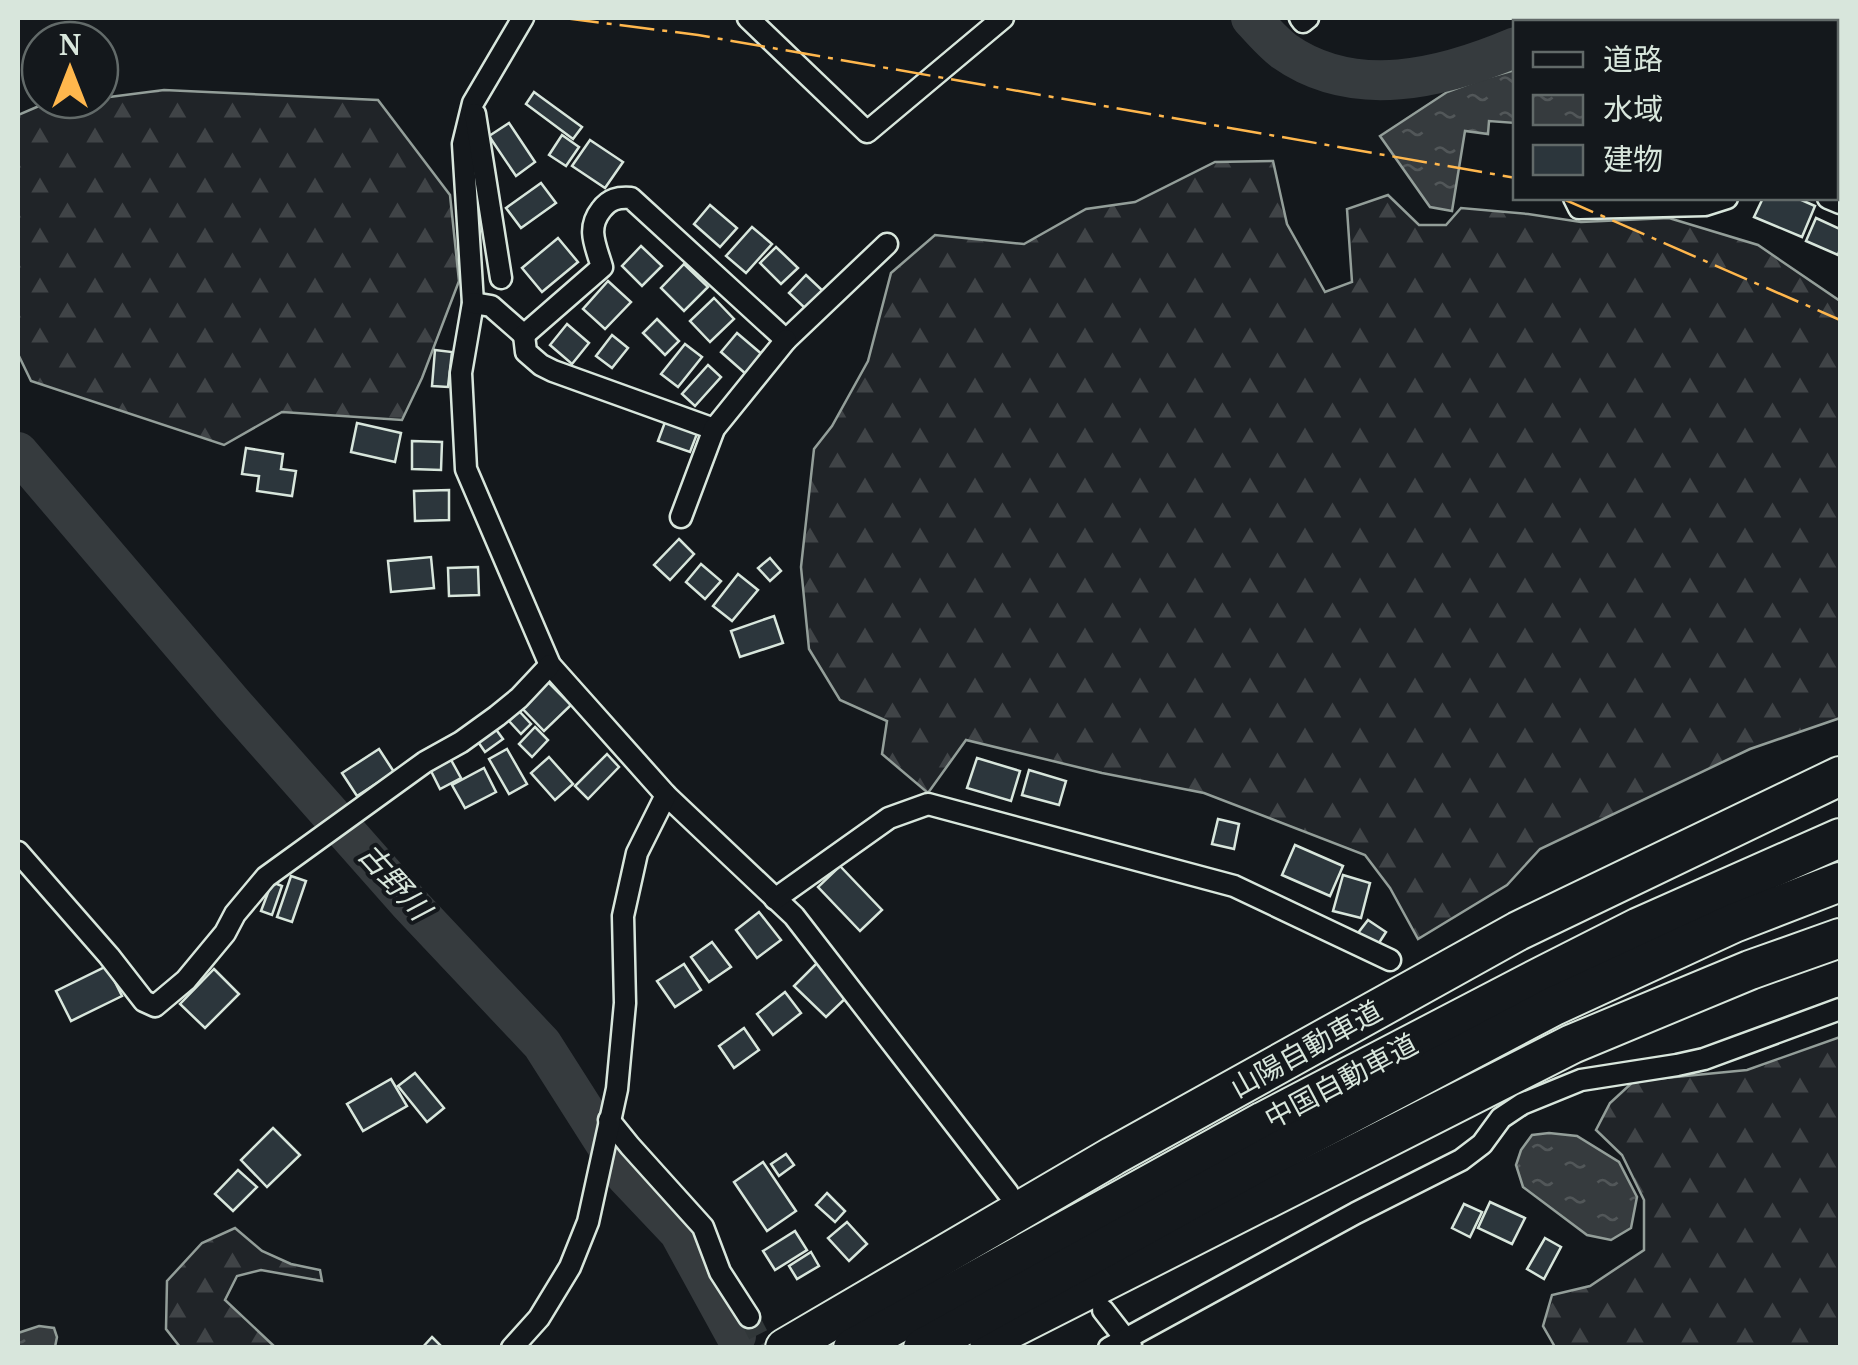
<svg xmlns="http://www.w3.org/2000/svg" width="1858" height="1365" font-family="'Noto Serif','Noto Sans JP',serif">
<defs>
<pattern id="forest-firs" width="22" height="20" patternUnits="userSpaceOnUse" patternTransform="scale(2.5)"><rect width="22" height="20" fill="#202428"/><path d="M5 1l3.5 6h-7zM16 11l3.5 6h-7z" fill="#404447"/></pattern>
<pattern id="water-ripples" width="26" height="14" patternUnits="userSpaceOnUse" patternTransform="scale(2.5)"><rect width="26" height="14" fill="#363b3e"/><path d="M2 4q2-2 4 0t4 0M15 11q2-2 4 0t4 0" fill="none" stroke="#525759"/></pattern>
</defs>
<rect width="100%" height="100%" fill="#14181c"/>
<g fill="url(#forest-firs)" stroke="#939e99" stroke-width="2.5">
<polygon points="164,90 378,100 450,195 459,281 422,378 402,420 282,412 224,445 31,381 18,354 18,115 39,106"/>
<polygon points="1273,161 1287,224 1325,292 1352,282 1347,209 1388,195 1419,225 1446,225 1461,208 1528,214 1581,222 1669,218 1758,245 1840,301 1840,718 1750,749 1540,849 1507,885 1418,939 1390,888 1365,855 1204,793 1102,773 966,740 928,793 882,754 887,721 840,700 809,649 801,567 814,449 832,426 868,361 891,273 935,235 1024,244 1086,209 1135,202 1215,162"/>
<polygon points="1840,1037 1840,1347 1555,1347 1543,1326 1552,1295 1590,1286 1644,1250 1644,1200 1622,1155 1596,1130 1610,1103 1634,1081 1747,1070"/>
<polygon points="235,1228 262,1251 291,1264 320,1270 322,1281 261,1270 237,1276 225,1300 275,1347 180,1347 166,1329 167,1281 202,1243"/>
</g>
<g fill="url(#water-ripples)" stroke="#939e99" stroke-width="2.5">
<polygon points="1515,70 1515,123 1489,121 1488,134 1465,131 1452,211 1430,207 1380,136 1447,92 1482,79"/>
<polygon points="1549,1133 1577,1136 1619,1162 1637,1197 1631,1228 1611,1240 1587,1235 1523,1187 1516,1165 1521,1150 1532,1135"/>
<polygon points="39,1326 54,1328 57,1337 55,1347 18,1347 18,1333"/>
</g>
<g fill="none" stroke-linecap="round" stroke-linejoin="round">
<g stroke="#363b3e" stroke-width="40">
<path d="M 1251,18 C 1261,29 1272,42 1284,51 C 1355,101 1443,78 1516,47"/>
<polyline points="1571,22 1582,18"/>
<polyline points="18,452 233,704 409,903 542,1044 626,1176 679,1232 736,1336"/>
</g>
</g>
<g fill="#2c363c" stroke="#d8e6dc" stroke-width="2.5">
<polygon points="1683,18 1716,18 1718,22 1685,22"/>
<polygon points="1840,86 1840,117 1836,119 1836,89"/>
<polygon points="534,92 582,127 573,139 526,104"/>
<polygon points="509,123 535,162 516,176 489,136"/>
<polygon points="562,135 579,147 566,166 549,155"/>
<polygon points="590,140 623,162 605,188 572,166"/>
<polygon points="541,183 556,203 521,228 506,208"/>
<polygon points="1763,198 1797,198 1815,206 1802,237 1754,217"/>
<polygon points="710,205 737,228 720,247 694,224"/>
<polygon points="1816,218 1840,229 1840,249 1838,255 1806,241"/>
<polygon points="752,227 772,244 746,273 726,256"/>
<polygon points="558,238 578,262 542,292 522,268"/>
<polygon points="641,246 662,266 642,286 622,266"/>
<polygon points="776,247 798,268 781,284 760,263"/>
<polygon points="684,264 708,287 684,311 661,288"/>
<polygon points="806,275 824,292 807,310 789,293"/>
<polygon points="608,281 631,302 605,329 583,309"/>
<polygon points="714,298 734,319 710,342 690,321"/>
<polygon points="657,319 679,341 665,355 643,333"/>
<polygon points="567,324 589,343 572,364 550,345"/>
<polygon points="737,333 764,356 747,375 721,352"/>
<polygon points="612,335 628,348 612,368 596,356"/>
<polygon points="685,344 702,357 678,387 661,374"/>
<polygon points="435,350 452,352 448,387 432,386"/>
<polygon points="708,365 721,377 695,406 682,394"/>
<polygon points="668,414 700,426 690,452 658,441"/>
<polygon points="357,423 401,433 395,462 351,452"/>
<polygon points="412,441 442,442 441,470 412,469"/>
<polygon points="246,448 283,454 281,469 296,471 292,496 257,491 259,476 242,474"/>
<polygon points="449,490 449,520 415,521 414,491"/>
<polygon points="679,539 694,554 670,580 654,565"/>
<polygon points="431,557 434,588 391,592 388,561"/>
<polygon points="770,558 781,571 770,581 758,568"/>
<polygon points="701,564 721,581 705,599 686,582"/>
<polygon points="478,567 479,595 449,596 448,568"/>
<polygon points="738,574 758,590 732,621 713,606"/>
<polygon points="774,616 783,643 740,657 731,631"/>
<polygon points="545,679 571,705 544,731 519,705"/>
<polygon points="519,711 531,724 521,734 509,721"/>
<polygon points="492,724 503,739 485,752 474,736"/>
<polygon points="535,727 548,740 532,757 519,744"/>
<polygon points="379,749 394,772 357,796 342,773"/>
<polygon points="507,749 527,784 509,794 489,759"/>
<polygon points="607,754 619,767 588,799 575,786"/>
<polygon points="549,757 573,784 555,800 531,773"/>
<polygon points="450,758 461,778 440,789 430,769"/>
<polygon points="977,758 1020,771 1011,801 967,788"/>
<polygon points="484,768 496,792 465,808 452,785"/>
<polygon points="1029,770 1066,781 1059,805 1022,795"/>
<polygon points="1218,819 1239,824 1234,849 1212,844"/>
<polygon points="1295,845 1343,866 1330,896 1282,875"/>
<polygon points="840,866 882,910 860,931 818,887"/>
<polygon points="1343,875 1370,883 1361,918 1333,911"/>
<polygon points="291,876 306,881 292,922 277,917"/>
<polygon points="272,882 282,886 272,915 261,911"/>
<polygon points="759,912 781,940 757,958 736,930"/>
<polygon points="1368,920 1386,932 1377,946 1358,933"/>
<polygon points="712,942 731,967 709,982 691,957"/>
<polygon points="817,963 849,995 826,1017 794,986"/>
<polygon points="684,964 701,990 675,1007 657,981"/>
<polygon points="107,966 122,996 71,1021 56,991"/>
<polygon points="214,969 239,994 205,1028 180,1004"/>
<polygon points="785,992 801,1013 773,1035 757,1014"/>
<polygon points="744,1028 759,1050 734,1068 719,1046"/>
<polygon points="415,1073 444,1108 427,1122 398,1086"/>
<polygon points="391,1079 407,1106 363,1131 347,1104"/>
<polygon points="273,1128 300,1155 267,1187 241,1160"/>
<polygon points="786,1154 794,1165 779,1176 771,1164"/>
<polygon points="763,1162 796,1211 767,1231 734,1182"/>
<polygon points="238,1170 257,1187 233,1211 215,1194"/>
<polygon points="827,1193 845,1211 835,1222 816,1205"/>
<polygon points="1490,1202 1525,1218 1512,1244 1478,1228"/>
<polygon points="1464,1204 1482,1212 1470,1237 1452,1228"/>
<polygon points="847,1222 867,1244 849,1261 828,1238"/>
<polygon points="795,1231 807,1250 775,1270 763,1251"/>
<polygon points="1545,1238 1561,1247 1544,1279 1527,1269"/>
<polygon points="811,1252 819,1266 797,1279 789,1266"/>
<polygon points="432,1337 443,1348 422,1348"/>
</g>
<g fill="none" stroke-linecap="round" stroke-linejoin="round">
<polyline stroke="#313739" stroke-width="20" stroke-dasharray="20 10" stroke-linecap="butt" points="749,1317 765,1348"/>
<defs>
<g id="minor">
<polyline points="523,18 473,103 463,144 473,303 461,373 466,469 550,665 666,795 794,916 1008,1193"/>
<polyline points="748,18 867,132 1003,18"/>
<polyline points="1300,18 1303,22 1308,18"/>
<polyline points="1803,22 1815,18"/>
<polyline points="475,114 501,278"/>
<polyline points="1836,153 1840,151"/>
<polyline points="1574,198 1579,208 1705,205 1727,198"/>
<polyline points="1828,198 1840,203"/>
<path d="M 473,303 L 491,306 L 524,335 L 602,267 C 596,246 586,229 601,210 C 609,199 618,197 631,198 L 786,340 L 887,244"/>
<polyline points="524,335 526,352 541,365 553,371 714,429"/>
<polyline points="681,517 714,429 786,340"/>
<polyline points="18,852 109,956 144,1001 155,1006 186,980 225,933 235,914 266,877 425,762 461,742 497,716 519,698 550,665"/>
<polyline points="775,899 889,818 928,804 1234,886 1390,960"/>
<polyline points="609,1120 630,1146 703,1227 720,1272 749,1317"/>
<polyline points="1103,1310 1131,1346"/>
<polyline points="512,1348 539,1318 570,1267 588,1222 617,1089 625,1003 623,916 637,853 666,795"/>
<polyline points="1109,1348 1356,1213 1461,1160 1482,1144 1501,1118 1522,1104 1581,1080 1677,1065 1704,1059 1840,1009"/>
</g>
<g id="motorway">
<polyline points="989,1340 1572,1044 1750,970 1840,938"/>
<polyline points="785,1348 1113,1156 1518,931 1840,776"/>
<polyline points="853,1348 1264,1121 1544,975 1639,927 1840,838"/>
<polyline points="923,1348 1283,1149 1554,1006 1734,923 1840,882"/>
</g>
</defs>
<use href="#minor" stroke="#d8e6dc" stroke-width="25"/>
<use href="#motorway" stroke="#d8e6dc" stroke-width="42"/>
<use href="#minor" stroke="#14181c" stroke-width="20"/>
<use href="#motorway" stroke="#14181c" stroke-width="38"/>
<g stroke="#ffb74d" stroke-width="2.5" stroke-dasharray="35 8 5 8" stroke-linecap="butt">
<polyline points="564,18 698,35 1516,178"/>
<polyline points="1561,198 1840,320"/>
</g>
</g>
<g text-anchor="middle" stroke-width="8" stroke-linejoin="round" paint-order="stroke">
<g font-size="28" fill="#d8e6dc" stroke="#14181c">
<text transform="translate(1306 1049) rotate(-29)" y="10">山陽自動車道</text>
<text transform="translate(1341 1081) rotate(-28)" y="10">中国自動車道</text>
</g>
<g font-size="30" font-style="italic" fill="#d8e6dc" stroke="#14181c">
<text transform="translate(394 882) rotate(48)" y="10">古野川</text>
</g>
</g>
<rect width="1858" height="1365" fill="none" stroke="#d8e6dc" stroke-width="40"/>
<rect x="1513" y="20" width="325" height="180" fill="#14181c" stroke="#626a69" stroke-width="2.5"/>
<rect x="1533" y="52" width="50" height="15" fill="#14181c" stroke="#626a69" stroke-width="2.5"/>
<text x="1603" y="70" font-size="30" fill="#d8e6dc">道路</text>
<rect x="1533" y="95" width="50" height="30" fill="url(#water-ripples)" stroke="#626a69" stroke-width="2.5"/>
<text x="1603" y="120" font-size="30" fill="#d8e6dc">水域</text>
<rect x="1533" y="145" width="50" height="30" fill="#2c363c" stroke="#626a69" stroke-width="2.5"/>
<text x="1603" y="170" font-size="30" fill="#d8e6dc">建物</text>
<g transform="translate(70 70)"><circle r="48" fill="#14181c" stroke="#626a69" stroke-width="2.5"/>
<path d="M0-8L18 38L0 25L-18 38Z" fill="#ffb74d"/>
<text y="-15" font-size="28" font-weight="bold" text-anchor="middle" fill="#d8e6dc">N</text>
</g>
</svg>
